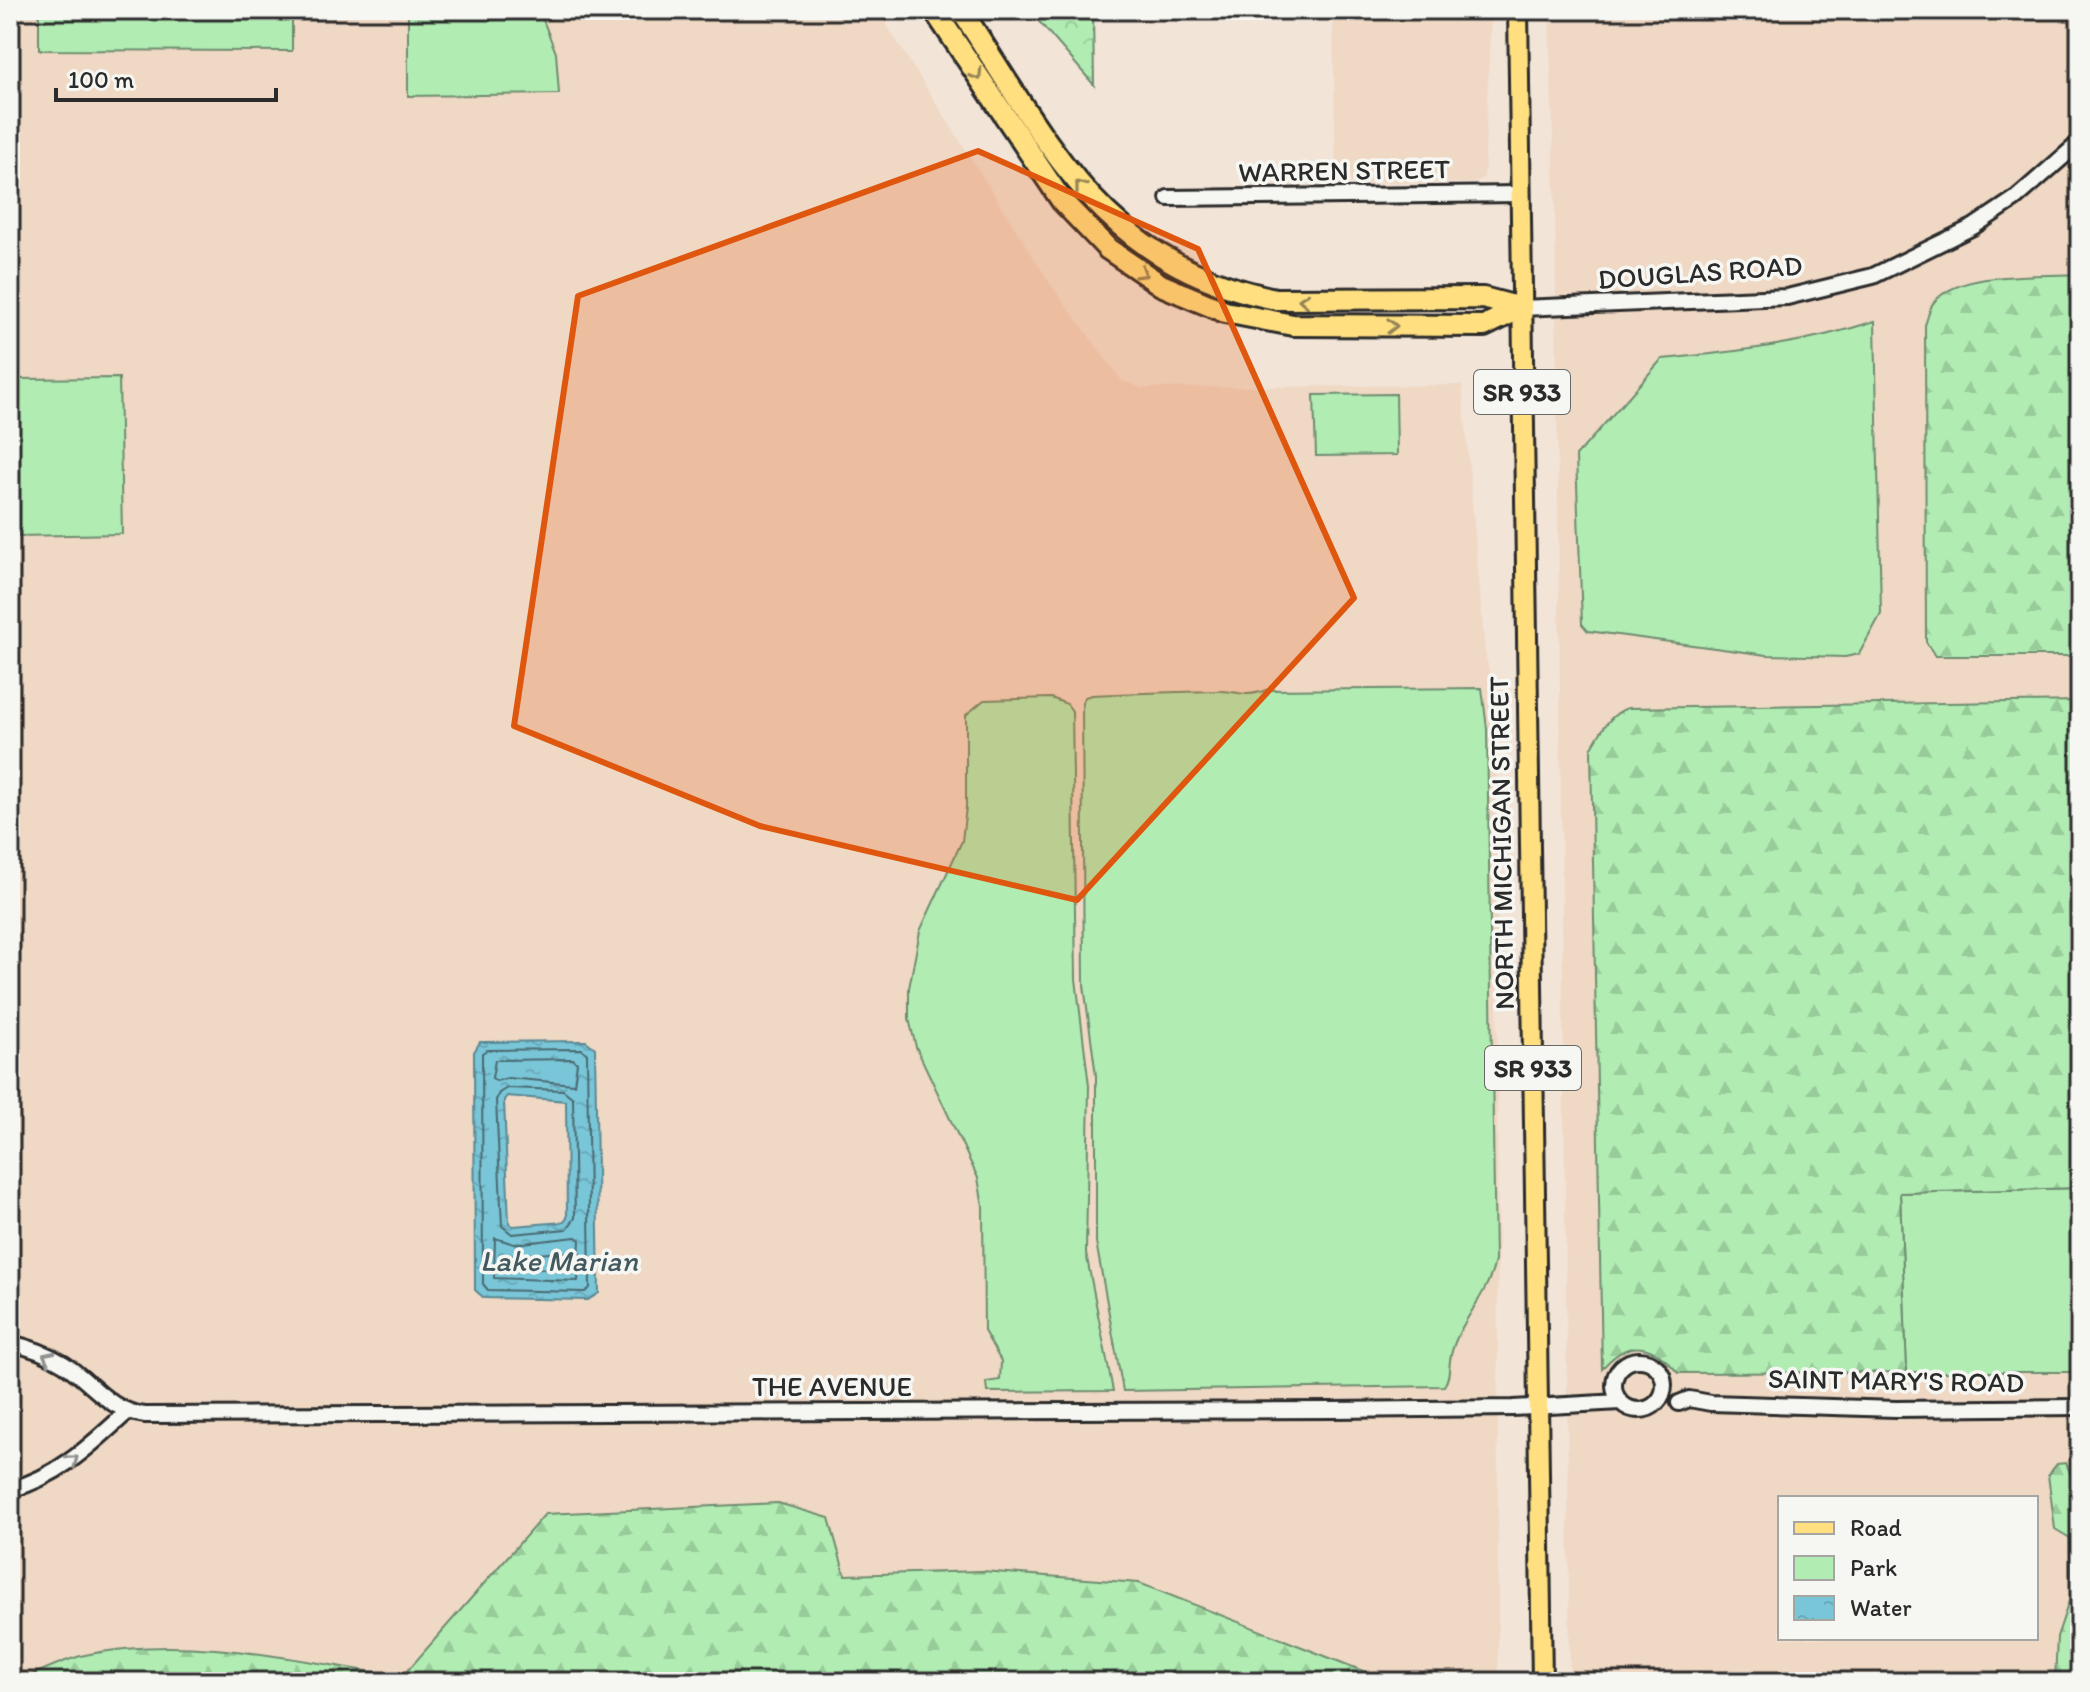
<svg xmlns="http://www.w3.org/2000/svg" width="2090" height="1692" font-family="Itim,sans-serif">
<defs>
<pattern id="forest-firs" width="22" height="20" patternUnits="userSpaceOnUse" patternTransform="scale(2)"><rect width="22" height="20" fill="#b1edb3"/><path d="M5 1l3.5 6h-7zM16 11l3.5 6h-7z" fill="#98cb9a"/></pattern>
<pattern id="park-crowns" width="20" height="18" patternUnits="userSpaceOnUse" patternTransform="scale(2)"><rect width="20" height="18" fill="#b1edb3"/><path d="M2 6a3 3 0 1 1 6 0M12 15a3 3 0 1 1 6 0" fill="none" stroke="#98cb9a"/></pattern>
<pattern id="water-ripples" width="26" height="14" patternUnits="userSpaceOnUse" patternTransform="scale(2)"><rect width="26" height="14" fill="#79c6d8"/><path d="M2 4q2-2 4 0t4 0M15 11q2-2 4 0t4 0" fill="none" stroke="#69aaba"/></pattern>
</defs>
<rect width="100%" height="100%" fill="#f2e4d7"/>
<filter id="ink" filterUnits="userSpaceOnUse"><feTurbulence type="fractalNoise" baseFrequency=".0125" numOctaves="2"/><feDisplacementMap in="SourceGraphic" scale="16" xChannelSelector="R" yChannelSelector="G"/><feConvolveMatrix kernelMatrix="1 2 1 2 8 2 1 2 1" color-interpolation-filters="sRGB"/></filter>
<g filter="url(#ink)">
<g fill="#efd8c4" fill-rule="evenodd">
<polygon points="10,10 877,10 1051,285 1122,381 1142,388 1462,385 1485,653 1497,706 1498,1682 1391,1682 1139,1583 982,1571 845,1575 829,1518 545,1515 402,1677 282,1657 155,1645 82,1655 10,1682"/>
<polygon points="1392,10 1491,10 1484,177 1475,183 1336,182 1333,17 1392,17"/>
<path d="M 1549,10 L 2080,10 L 2080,1682 L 1570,1682 L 1555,195 ZM 1780,1498 L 2036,1498 L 2036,1638 L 1780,1638 Z"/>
</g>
<g fill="#b1edb3" stroke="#6e8c6f" stroke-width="2">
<polygon points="39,10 292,10 292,51 39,50"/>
<polygon points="408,10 539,10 556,53 559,94 408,96"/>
<path d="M 1875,321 L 1881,614 L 1859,654 L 1845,657 L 1767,655 L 1588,631 L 1582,624 L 1576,456 L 1662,359 C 1736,352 1805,344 1875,321 Z"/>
<polygon points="119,378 122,534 18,536 17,379"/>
<polygon points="1396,394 1397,455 1316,456 1314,395"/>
<path d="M 1482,688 L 1487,729 L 1495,1261 C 1488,1296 1459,1321 1451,1355 C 1448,1367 1451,1376 1444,1386 L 1123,1391 L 1096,1242 L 1096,1076 L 1084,985 L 1082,703 L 1085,697 L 1092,695 C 1134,693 1176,692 1218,691 C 1239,690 1242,699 1266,690 Z"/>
<polygon points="1051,698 1067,704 1072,711 1076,979 1089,1086 1086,1253 1113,1391 987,1392 986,1382 1000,1380 1001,1361 984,1331 983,1206 978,1178 916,1047 909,1019 909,988 920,931 962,841 966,807 966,715 984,700"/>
<polygon points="2080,1188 2080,1372 1907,1372 1900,1193"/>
</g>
<g fill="url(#forest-firs)" stroke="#6e8c6f" stroke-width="2">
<path d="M 2080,274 L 2080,656 L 1935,656 L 1926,642 L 1925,325 C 1928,318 1929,308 1934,302 C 1961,270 2039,277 2080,274 Z"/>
<path d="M 2080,701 L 2080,1188 L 1900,1193 L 1907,1372 L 1678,1373 C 1653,1343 1629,1337 1602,1369 L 1591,749 C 1600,733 1610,713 1628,708 Z"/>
<polygon points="2066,1463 2076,1486 2080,1485 2080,1682 2055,1682 2057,1637 2072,1592 2070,1538 2055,1529 2048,1475 2057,1464"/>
<path d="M 778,1503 L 829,1518 L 845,1575 L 982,1571 L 1139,1583 L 1391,1682 L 16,1682 C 38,1673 62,1660 85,1655 C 188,1633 299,1661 402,1677 L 545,1514 Z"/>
</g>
<polygon fill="url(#park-crowns)" stroke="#6e8c6f" stroke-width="2" points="1029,10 1093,10 1094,85"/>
<path fill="url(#water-ripples)" stroke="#5a8893" stroke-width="2" fill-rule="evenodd" d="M 586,1041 L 595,1048 L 599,1293 L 588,1300 L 484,1298 L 475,1290 L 474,1052 L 480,1042 ZM 507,1096 L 566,1101 L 567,1218 L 564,1222 L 513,1226 L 509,1223 L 504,1100 Z"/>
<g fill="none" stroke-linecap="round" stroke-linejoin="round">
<g stroke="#4a6970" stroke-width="2">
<polygon points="582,1049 587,1054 590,1288 585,1292 488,1290 483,1284 482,1053 487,1050"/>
<polygon points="573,1059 577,1063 574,1084 508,1078 496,1081 492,1078 495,1060"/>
<polygon points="507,1088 563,1090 573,1098 575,1218 567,1229 512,1234 502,1226 496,1100 499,1093"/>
<polygon points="576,1237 580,1240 578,1281 494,1278 495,1238 514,1244"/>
<polygon points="564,1252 568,1256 565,1269 509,1268 505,1265 508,1256"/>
</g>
<defs>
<g id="minor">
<polyline points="1168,198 1520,194"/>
<polyline points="1521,308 1787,297 1873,276 1973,227 2015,199 2080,142"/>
<path d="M 10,1343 C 29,1347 48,1354 64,1364 C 93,1383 109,1411 145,1415 L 1332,1410 L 1513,1408 L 1620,1402"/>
<circle cx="1639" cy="1385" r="25"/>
<polyline points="1679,1403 1689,1399 1711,1403 1896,1409 2080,1407"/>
<path d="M 10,1490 C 59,1476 90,1446 126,1413"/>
</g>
<polyline id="major" points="1518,10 1542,1682"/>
<g id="highway">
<polyline points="934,10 1062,201 1108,249 1161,285 1225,312 1293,325 1484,326 1521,308"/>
<path d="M 961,10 C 1050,145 1103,265 1276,299 L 1483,298 L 1521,308"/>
</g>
</defs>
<use href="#minor" stroke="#2b2b2b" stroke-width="20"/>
<use href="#major" stroke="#2b2b2b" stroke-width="24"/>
<use href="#highway" stroke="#2b2b2b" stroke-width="26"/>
<use href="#minor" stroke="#f6f6f2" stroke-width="14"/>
<use href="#major" stroke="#ffdf80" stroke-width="18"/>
<use href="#highway" stroke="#ffdf80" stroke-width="20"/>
</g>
<defs><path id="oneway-chevron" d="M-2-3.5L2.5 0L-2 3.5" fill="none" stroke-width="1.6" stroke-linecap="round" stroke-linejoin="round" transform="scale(2)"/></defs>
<g stroke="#958556">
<use href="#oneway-chevron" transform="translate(977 75) rotate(57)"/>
<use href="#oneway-chevron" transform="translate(1080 186) rotate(-129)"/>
<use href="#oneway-chevron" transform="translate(1142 273) rotate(32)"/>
<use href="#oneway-chevron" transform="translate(1304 300) rotate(-176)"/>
<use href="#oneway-chevron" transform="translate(1392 326)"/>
</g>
<g stroke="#90908e">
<use href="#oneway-chevron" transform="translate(48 1357) rotate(-154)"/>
<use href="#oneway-chevron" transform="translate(73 1460) rotate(-37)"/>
</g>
</g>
<path fill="#df570e" fill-opacity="0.2" stroke="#df570e" stroke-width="6" stroke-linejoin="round" d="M 978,151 L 1198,249 L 1354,598 L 1077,900 L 760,826 L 514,726 L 578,296 Z"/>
<g text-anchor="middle" stroke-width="7" stroke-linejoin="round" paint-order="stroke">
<g fill="#f6f6f2" stroke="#686867" stroke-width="2">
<rect x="1474" y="370" width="96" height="44" rx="6"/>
<rect x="1485" y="1046" width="96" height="44" rx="6"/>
</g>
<g font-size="26" font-weight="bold" fill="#2b2b2b">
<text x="1522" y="401">SR 933</text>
<text x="1533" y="1077">SR 933</text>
</g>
<g font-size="28" fill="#2b2b2b" stroke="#f6f6f2">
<text transform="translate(1344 170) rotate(-1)" y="10">WARREN STREET</text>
<text transform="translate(1700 272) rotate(-4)" y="10">DOUGLAS ROAD</text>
<text transform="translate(1501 843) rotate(-91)" y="10">NORTH MICHIGAN STREET</text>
<text transform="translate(1896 1380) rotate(1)" y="10">SAINT MARY'S ROAD</text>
<text x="832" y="1396">THE AVENUE</text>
</g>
<g font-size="30" font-style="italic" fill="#425a5f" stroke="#f6f6f2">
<text x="559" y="1271">Lake Marian</text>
</g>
</g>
<rect width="2090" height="1692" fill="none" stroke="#f6f6f2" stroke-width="40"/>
<rect x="20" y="20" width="2050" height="1652" fill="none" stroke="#2b2b2b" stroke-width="3" filter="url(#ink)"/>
<rect x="1778" y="1496" width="260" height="144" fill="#f6f6f2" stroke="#a5a5a2" stroke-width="2"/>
<rect x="1794" y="1522" width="40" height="12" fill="#ffdf80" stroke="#a5a5a2" stroke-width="2"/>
<text x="1850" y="1536" font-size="24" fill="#2b2b2b">Road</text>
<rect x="1794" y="1556" width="40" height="24" fill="#b1edb3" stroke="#a5a5a2" stroke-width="2"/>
<text x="1850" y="1576" font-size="24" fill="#2b2b2b">Park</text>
<rect x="1794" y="1596" width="40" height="24" fill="url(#water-ripples)" stroke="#a5a5a2" stroke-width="2"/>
<text x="1850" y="1616" font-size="24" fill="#2b2b2b">Water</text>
<path d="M56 88v12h220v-12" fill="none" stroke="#2b2b2b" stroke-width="4"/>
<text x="68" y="88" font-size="24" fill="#2b2b2b" stroke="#f6f6f2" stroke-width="6" paint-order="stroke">100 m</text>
</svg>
